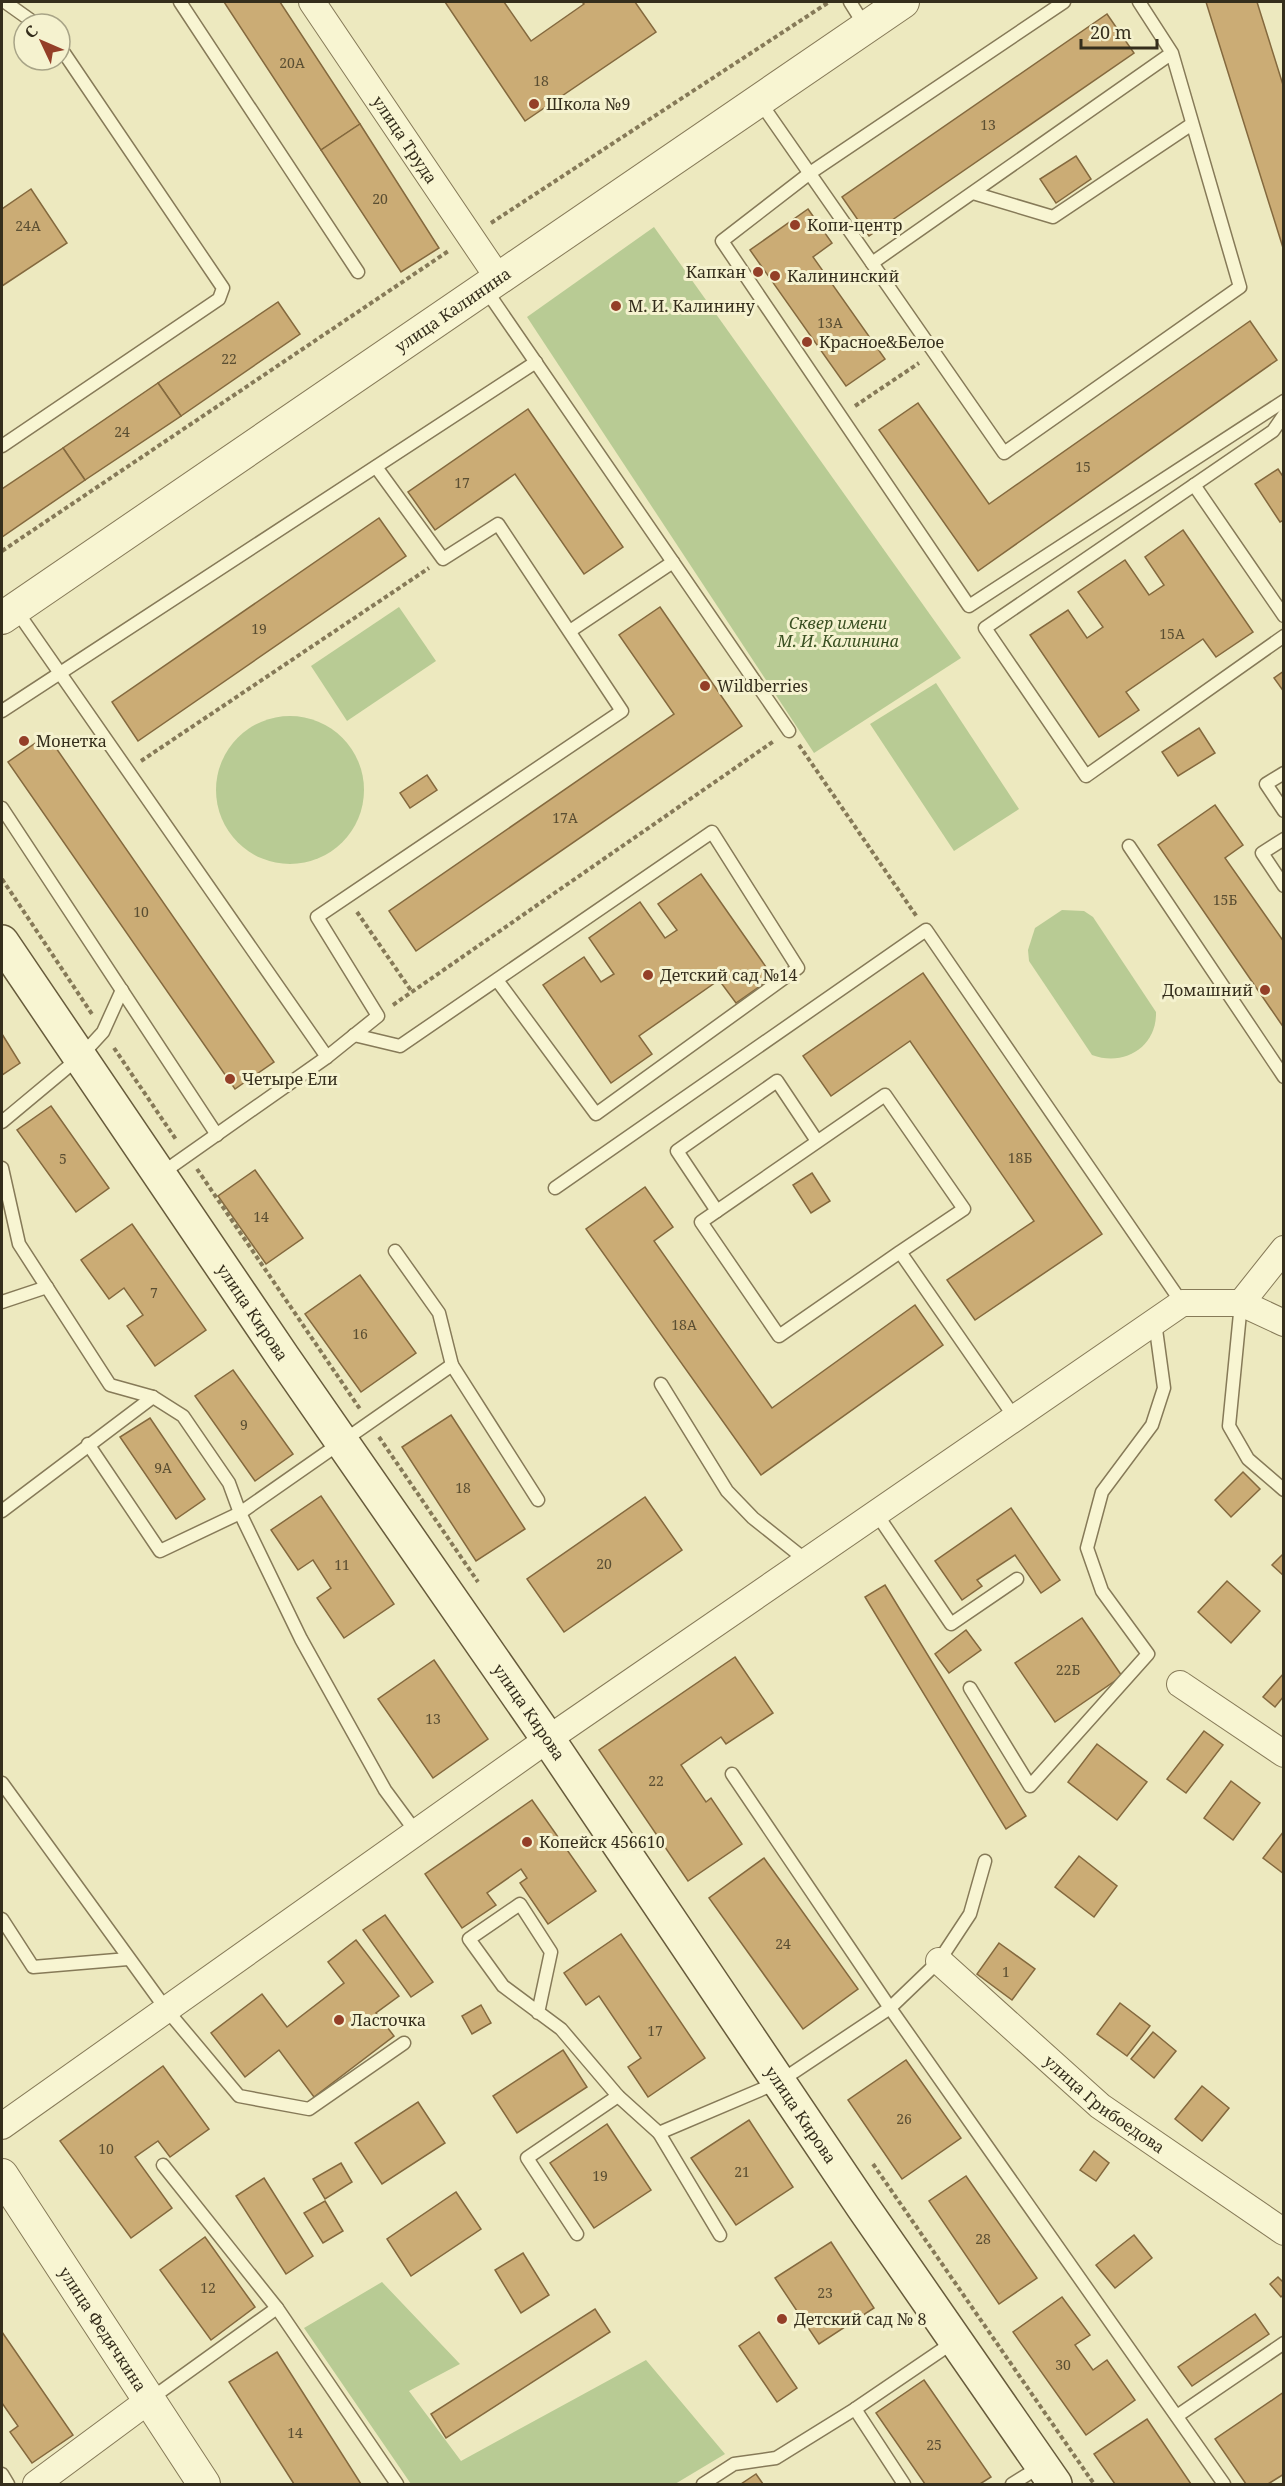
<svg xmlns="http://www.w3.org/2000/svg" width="1285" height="2486" font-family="'Noto Serif',serif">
<rect width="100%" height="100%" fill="#ede9bf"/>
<g fill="#b8cb94">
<polygon points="654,227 961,658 814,753 527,317"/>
<polygon points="399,607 436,661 347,721 311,666"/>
<polygon points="936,683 1019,809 954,851 870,724"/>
<circle cx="290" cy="790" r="74"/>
<path d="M 1062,910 L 1084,911 L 1093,917 L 1156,1012 C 1157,1047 1124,1067 1092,1055 L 1029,961 L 1028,950 L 1035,928 Z"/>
<polygon points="382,2282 460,2364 409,2391 461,2461 646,2360 725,2454 675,2484 411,2484 304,2328"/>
</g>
<g fill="#cbac75" stroke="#84693e" stroke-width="1.5">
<polygon points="224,2 280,2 360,124 321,150"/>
<polygon points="445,2 504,2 531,41 584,4 582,2 635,2 656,32 525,121"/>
<polygon points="1206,2 1257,2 1284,88 1284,251"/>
<polygon points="1107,14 1134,53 869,236 842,197"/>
<polygon points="360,124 439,248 401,272 321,150"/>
<polygon points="1076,156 1091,179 1056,203 1040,179"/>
<polygon points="31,189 67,243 2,286 2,209"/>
<polygon points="808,209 832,243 813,257 885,359 846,386 750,250"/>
<polygon points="278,302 300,334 181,416 158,383"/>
<polygon points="1250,321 1277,360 978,571 879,430 918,403 989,504"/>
<polygon points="158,383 181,416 85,480 63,448"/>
<polygon points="528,409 623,547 584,574 515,474 435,530 408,492"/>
<polygon points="63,448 85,480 2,537 2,489"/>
<polygon points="1278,469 1284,478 1284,520 1280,522 1255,484"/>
<polygon points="379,518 406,556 138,741 112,702"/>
<polygon points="1183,530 1253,632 1216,657 1203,639 1126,692 1139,710 1099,737 1030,635 1068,610 1087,638 1103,627 1078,592 1125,560 1149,595 1164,585 1145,557"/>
<polygon points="660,607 742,726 416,951 389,911 674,714 619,635"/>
<polygon points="1284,671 1284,692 1274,678"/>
<polygon points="1199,728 1215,753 1178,776 1162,752"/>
<polygon points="47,735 274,1062 235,1089 8,762"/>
<polygon points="427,775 437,790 410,808 400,793"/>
<polygon points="1215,805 1243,845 1225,858 1284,942 1284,1028 1158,845"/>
<polygon points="701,874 773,977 736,1003 719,980 639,1036 652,1054 611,1083 543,985 584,957 601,982 614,974 589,938 640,902 665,938 677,930 658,904"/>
<polygon points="923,973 1102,1234 975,1320 947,1280 1034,1221 910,1041 831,1096 803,1056"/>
<polygon points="2,1034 20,1063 2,1075"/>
<polygon points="51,1106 109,1188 76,1212 17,1130"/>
<polygon points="255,1170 303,1238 266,1264 218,1196"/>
<polygon points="812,1173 830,1201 811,1213 793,1185"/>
<polygon points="645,1187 673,1227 654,1241 772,1408 915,1305 943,1345 761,1475 586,1229"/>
<polygon points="132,1224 206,1330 155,1366 127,1326 143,1315 124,1288 109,1299 81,1260"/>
<polygon points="360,1275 416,1353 361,1392 305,1314"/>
<polygon points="233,1370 293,1454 255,1481 195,1396"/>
<polygon points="451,1415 525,1529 476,1561 402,1447"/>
<polygon points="150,1418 205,1499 176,1519 120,1437"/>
<polygon points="1243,1472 1260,1489 1231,1517 1215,1500"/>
<polygon points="321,1496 394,1604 344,1638 317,1598 331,1588 313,1560 298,1570 271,1530"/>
<polygon points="645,1497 682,1550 564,1632 527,1579"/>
<polygon points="1011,1508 1060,1580 1041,1593 1015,1555 977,1580 982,1586 962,1600 935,1561"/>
<polygon points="1284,1553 1284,1576 1272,1565"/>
<polygon points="1227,1581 1260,1611 1231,1643 1198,1612"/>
<polygon points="885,1585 1026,1816 1006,1829 865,1597"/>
<polygon points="1082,1618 1122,1676 1055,1722 1015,1663"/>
<polygon points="966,1630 981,1650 949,1673 935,1654"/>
<polygon points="735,1657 773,1713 726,1744 721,1737 681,1765 706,1802 711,1798 742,1844 688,1881 599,1750"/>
<polygon points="434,1660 488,1739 433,1778 378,1699"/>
<polygon points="1284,1673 1284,1696 1275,1707 1263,1697"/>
<polygon points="1204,1731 1223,1745 1186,1793 1167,1779"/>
<polygon points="1097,1744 1147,1782 1117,1820 1068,1782"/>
<polygon points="1231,1781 1260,1803 1233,1840 1204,1818"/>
<polygon points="532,1800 596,1891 548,1924 520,1883 527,1878 521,1869 487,1893 496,1905 462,1928 425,1874"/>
<polygon points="1284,1831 1284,1874 1263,1858"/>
<polygon points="1079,1856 1117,1886 1094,1917 1055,1887"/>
<polygon points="764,1858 858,1989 803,2029 709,1898"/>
<polygon points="385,1915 433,1982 411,1997 363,1930"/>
<polygon points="621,1934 705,2058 648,2097 628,2067 641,2058 599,1996 586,2005 564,1973"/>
<polygon points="356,1940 399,1996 376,2013 394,2036 314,2097 279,2050 245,2077 211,2033 262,1994 287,2027 344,1983 328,1962"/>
<polygon points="999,1943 1035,1969 1012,2000 977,1974"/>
<polygon points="1120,2003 1150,2026 1127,2056 1097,2034"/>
<polygon points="481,2005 491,2023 472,2034 462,2016"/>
<polygon points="1153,2032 1176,2051 1154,2078 1131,2059"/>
<polygon points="563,2050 587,2087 517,2133 493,2096"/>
<polygon points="906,2060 961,2138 902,2179 848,2100"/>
<polygon points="163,2066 209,2129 170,2157 158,2141 135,2157 172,2208 131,2238 60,2141"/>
<polygon points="1202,2086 1229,2108 1202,2141 1175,2119"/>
<polygon points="418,2102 445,2143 382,2184 355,2143"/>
<polygon points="749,2120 793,2187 736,2225 691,2158"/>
<polygon points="607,2124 651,2190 594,2228 550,2163"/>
<polygon points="1094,2151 1109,2163 1096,2181 1080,2170"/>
<polygon points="341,2163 352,2182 325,2199 313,2179"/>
<polygon points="966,2176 1037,2278 999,2304 929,2201"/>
<polygon points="264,2178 313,2256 286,2274 236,2196"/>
<polygon points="456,2192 481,2229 411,2276 387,2239"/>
<polygon points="325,2201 343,2231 323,2243 304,2213"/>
<polygon points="1134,2235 1152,2258 1115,2288 1096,2265"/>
<polygon points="205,2237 255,2307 211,2340 160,2270"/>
<polygon points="831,2242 874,2308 819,2344 775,2278"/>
<polygon points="523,2253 549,2295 521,2313 495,2270"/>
<polygon points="1278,2277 1284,2283 1284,2294 1281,2297 1270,2284"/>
<polygon points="1062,2297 1090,2335 1075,2345 1093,2370 1107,2360 1135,2400 1086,2435 1013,2332"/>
<polygon points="595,2309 610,2332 446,2438 431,2414"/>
<polygon points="1255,2314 1269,2334 1192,2386 1178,2367"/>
<polygon points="2,2332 73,2435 32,2463 10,2432 18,2426 2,2403"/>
<polygon points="759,2332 797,2388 777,2402 739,2346"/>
<polygon points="277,2352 361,2484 294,2484 229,2382"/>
<polygon points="924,2380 991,2477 980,2484 925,2484 876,2413"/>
<polygon points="1284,2392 1284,2474 1268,2484 1246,2484 1215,2439"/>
<polygon points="1147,2419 1191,2484 1115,2484 1094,2454"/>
<polygon points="756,2474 763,2484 741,2484"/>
</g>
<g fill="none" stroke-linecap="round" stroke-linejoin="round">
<defs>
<g id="service">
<polyline points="5,2 36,24"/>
<polyline points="180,2 358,272"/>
<polyline points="850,2 865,26"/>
<polyline points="1064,2 810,173 722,241 969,606 1284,401"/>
<polyline points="1139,2 1172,53 1240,287 1004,453 872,263 1172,53"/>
<polyline points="760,102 872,263"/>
<polyline points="973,193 1053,217 1192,124"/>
<polyline points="486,290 789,731"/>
<polyline points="1284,415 1273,431 985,628 1086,776 1284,636"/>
<polyline points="2,446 219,299 223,288 60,47"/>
<polyline points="1194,485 1284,616"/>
<polyline points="16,610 327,1057"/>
<polyline points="570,631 673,562"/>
<polyline points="2,711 536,362"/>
<polyline points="1284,773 1266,784 1284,811"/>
<polyline points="2,808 217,1135"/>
<polyline points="1284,839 1262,853 1284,886"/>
<polyline points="1129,846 1284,1077"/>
<polyline points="354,1035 400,1046 712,832 798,968 596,1114 497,980"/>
<polyline points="2,1122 80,1057 103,1032 122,990"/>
<polyline points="2,1168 19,1244 110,1385 153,1397 183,1416 229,1483 240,1513 301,1639 385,1790 416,1832"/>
<polyline points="162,1173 327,1057 378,1016 317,917 622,711 498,524 443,559 376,467"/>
<polyline points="555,1188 926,930 1182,1303"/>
<polyline points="717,1211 677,1151 777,1081 817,1141"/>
<polyline points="395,1251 439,1313 452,1365"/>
<polyline points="900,1252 779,1336 701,1222 885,1095 964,1209 900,1252 1015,1418"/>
<polyline points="2,1302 47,1287"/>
<polyline points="1241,1303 1229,1426 1248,1459 1284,1490"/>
<polyline points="661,1384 727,1491 753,1518 807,1561"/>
<polyline points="88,1444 160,1551 240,1513 452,1365 538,1500"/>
<polyline points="2,1511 153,1397"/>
<polyline points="876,1513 951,1624 1017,1579"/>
<polyline points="970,1688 1030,1786 1148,1654 1102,1591 1087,1548 1102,1492 1152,1425 1164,1388 1155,1322"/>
<polyline points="732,1774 890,2008 1224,2484"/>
<polyline points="2,1783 166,2009 239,2096 309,2109 404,2043"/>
<polyline points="2,1919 33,1967 128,1959"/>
<polyline points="538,2013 551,1952 520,1904 469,1939 503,1986 561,2029 618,2096 659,2133 779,2082 890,2008 939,1961 970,1914 985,1861"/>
<polyline points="659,2133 720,2235"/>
<polyline points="163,2165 277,2308"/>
<polyline points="577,2234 527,2158 618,2096"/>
<polyline points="149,2400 277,2308 397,2484"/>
<polyline points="855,2409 904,2484"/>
<polyline points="1177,2416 1284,2343"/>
<polyline points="2,2474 8,2484"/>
<polyline points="703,2484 734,2464 776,2458 855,2409 955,2341"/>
<polyline points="1012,2484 1041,2466"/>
</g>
<g id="minor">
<path id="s1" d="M 312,2 L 499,279"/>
<polyline points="1241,1303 1284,1323"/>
<polyline points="1180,1684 1284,1754"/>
<path id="s2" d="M 939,1961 L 1100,2106 L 1284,2232"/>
<polyline points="2,2126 548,1739 1182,1303 1241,1303 1284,1249"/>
<polyline points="36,2484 148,2401"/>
</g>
<g id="tertiary">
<path id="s3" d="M 2,618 L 903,2"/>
<path id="s4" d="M 2,2175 L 204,2484"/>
</g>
<g id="secondary">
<path id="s5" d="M 2,942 L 283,1357 L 548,1739 L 863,2207 L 1055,2484"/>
</g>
</defs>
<use href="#service" stroke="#867a58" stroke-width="15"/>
<use href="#minor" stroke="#867a58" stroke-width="28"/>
<use href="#tertiary" stroke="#867a58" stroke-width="34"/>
<use href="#secondary" stroke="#675b3b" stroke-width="36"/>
<g stroke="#867a58" stroke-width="4" stroke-dasharray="4.5 3" stroke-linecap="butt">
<polyline points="491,223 829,2"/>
<polyline points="855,406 919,363"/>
<polyline points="2,551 450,250"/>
<polyline points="799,745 917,917"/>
<polyline points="141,761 429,568"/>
<polyline points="2,879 92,1014"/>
<polyline points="357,912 412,992"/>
<polyline points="393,1005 774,741"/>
<polyline points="114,1048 177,1141"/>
<polyline points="197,1169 360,1409"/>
<polyline points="379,1437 478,1582"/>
<polyline points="873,2164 1094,2484"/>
</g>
<use href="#service" stroke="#f8f5d2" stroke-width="12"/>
<use href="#minor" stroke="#f8f5d2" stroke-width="26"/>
<use href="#tertiary" stroke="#f8f5d2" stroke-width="32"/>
<use href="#secondary" stroke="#f8f5d2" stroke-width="33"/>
</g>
<g fill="#943f28" stroke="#f5f2cf" stroke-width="2">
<circle cx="534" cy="104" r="6"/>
<circle cx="795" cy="225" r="6"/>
<circle cx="758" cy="272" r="6"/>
<circle cx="775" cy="276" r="6"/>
<circle cx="616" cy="306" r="6"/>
<circle cx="807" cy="342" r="6"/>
<circle cx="705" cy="686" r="6"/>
<circle cx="24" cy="741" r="6"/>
<circle cx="648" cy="975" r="6"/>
<circle cx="1265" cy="990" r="6"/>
<circle cx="230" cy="1079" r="6"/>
<circle cx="527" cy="1842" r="6"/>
<circle cx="339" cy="2020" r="6"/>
<circle cx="782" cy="2319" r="6"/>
</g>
<g text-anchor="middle" stroke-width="6" stroke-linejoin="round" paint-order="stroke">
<g font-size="14" fill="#5a4e32">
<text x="292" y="68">20А</text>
<text x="541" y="86">18</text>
<text x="988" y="130">13</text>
<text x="380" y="204">20</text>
<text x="28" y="231">24А</text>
<text x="830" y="328">13А</text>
<text x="229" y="364">22</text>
<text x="122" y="437">24</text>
<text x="1083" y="472">15</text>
<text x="462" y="488">17</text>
<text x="259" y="634">19</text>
<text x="1172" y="639">15А</text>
<text x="565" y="823">17А</text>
<text x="1225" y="905">15Б</text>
<text x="141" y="917">10</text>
<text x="1020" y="1163">18Б</text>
<text x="63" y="1164">5</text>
<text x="261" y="1222">14</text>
<text x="154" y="1298">7</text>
<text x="684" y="1330">18А</text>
<text x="360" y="1339">16</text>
<text x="244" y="1430">9</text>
<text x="163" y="1473">9А</text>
<text x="463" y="1493">18</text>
<text x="604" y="1569">20</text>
<text x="342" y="1570">11</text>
<text x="1068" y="1675">22Б</text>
<text x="433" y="1724">13</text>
<text x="656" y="1786">22</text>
<text x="783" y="1949">24</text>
<text x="1006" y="1977">1</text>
<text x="655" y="2036">17</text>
<text x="904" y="2124">26</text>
<text x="106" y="2154">10</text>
<text x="742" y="2177">21</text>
<text x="600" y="2181">19</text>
<text x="983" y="2244">28</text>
<text x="208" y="2293">12</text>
<text x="825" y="2298">23</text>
<text x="1063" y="2370">30</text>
<text x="295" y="2438">14</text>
<text x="934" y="2450">25</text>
</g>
<g font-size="16" fill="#352e1c" stroke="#f5f2cf" text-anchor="start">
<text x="546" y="110">Школа №9</text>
<text x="807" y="231">Копи-центр</text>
<text x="746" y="278" text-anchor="end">Капкан</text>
<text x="787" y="282">Калининский</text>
<text x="628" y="312">М. И. Калинину</text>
<text x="819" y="348">Красное&amp;Белое</text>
<text x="717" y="692">Wildberries</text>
<text x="36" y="747">Монетка</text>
<text x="660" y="981">Детский сад №14</text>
<text x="1253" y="996" text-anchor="end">Домашний</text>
<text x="242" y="1085">Четыре Ели</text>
<text x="539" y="1848">Копейск 456610</text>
<text x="351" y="2026">Ласточка</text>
<text x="794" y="2325">Детский сад № 8</text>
</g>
<g font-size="16" fill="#352e1c" stroke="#f5f2cf">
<text dy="6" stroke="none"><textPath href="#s1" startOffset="166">улица Труда</textPath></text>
<text dy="6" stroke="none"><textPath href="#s3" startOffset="546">улица Калинина</textPath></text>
<text dy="6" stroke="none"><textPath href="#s5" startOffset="447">улица Кирова</textPath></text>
<text dy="6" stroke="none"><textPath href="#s5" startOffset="933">улица Кирова</textPath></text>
<text dy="6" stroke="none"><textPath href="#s2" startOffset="219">улица Грибоедова</textPath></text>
<text dy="6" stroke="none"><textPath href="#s5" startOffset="1419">улица Кирова</textPath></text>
<text dy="6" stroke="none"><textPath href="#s4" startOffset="184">улица Федячкина</textPath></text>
</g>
<g font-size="16" font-style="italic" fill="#3b5123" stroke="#f5f2cf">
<text x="838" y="629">Сквер имени<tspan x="838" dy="18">М. И. Калинина</tspan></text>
</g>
</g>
<rect width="1285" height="2486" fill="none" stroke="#352e1c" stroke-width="6"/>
<g transform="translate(42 42) rotate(314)"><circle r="28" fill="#f5f2cf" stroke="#a8a487" stroke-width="1.5"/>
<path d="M0-4.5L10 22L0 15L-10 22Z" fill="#943f28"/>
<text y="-9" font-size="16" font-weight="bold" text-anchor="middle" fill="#352e1c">С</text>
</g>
<path d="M1081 39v9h76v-9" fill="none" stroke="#352e1c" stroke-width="3"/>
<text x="1090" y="39" font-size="18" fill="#352e1c" stroke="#f5f2cf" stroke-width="4.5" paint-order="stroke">20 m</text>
</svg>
